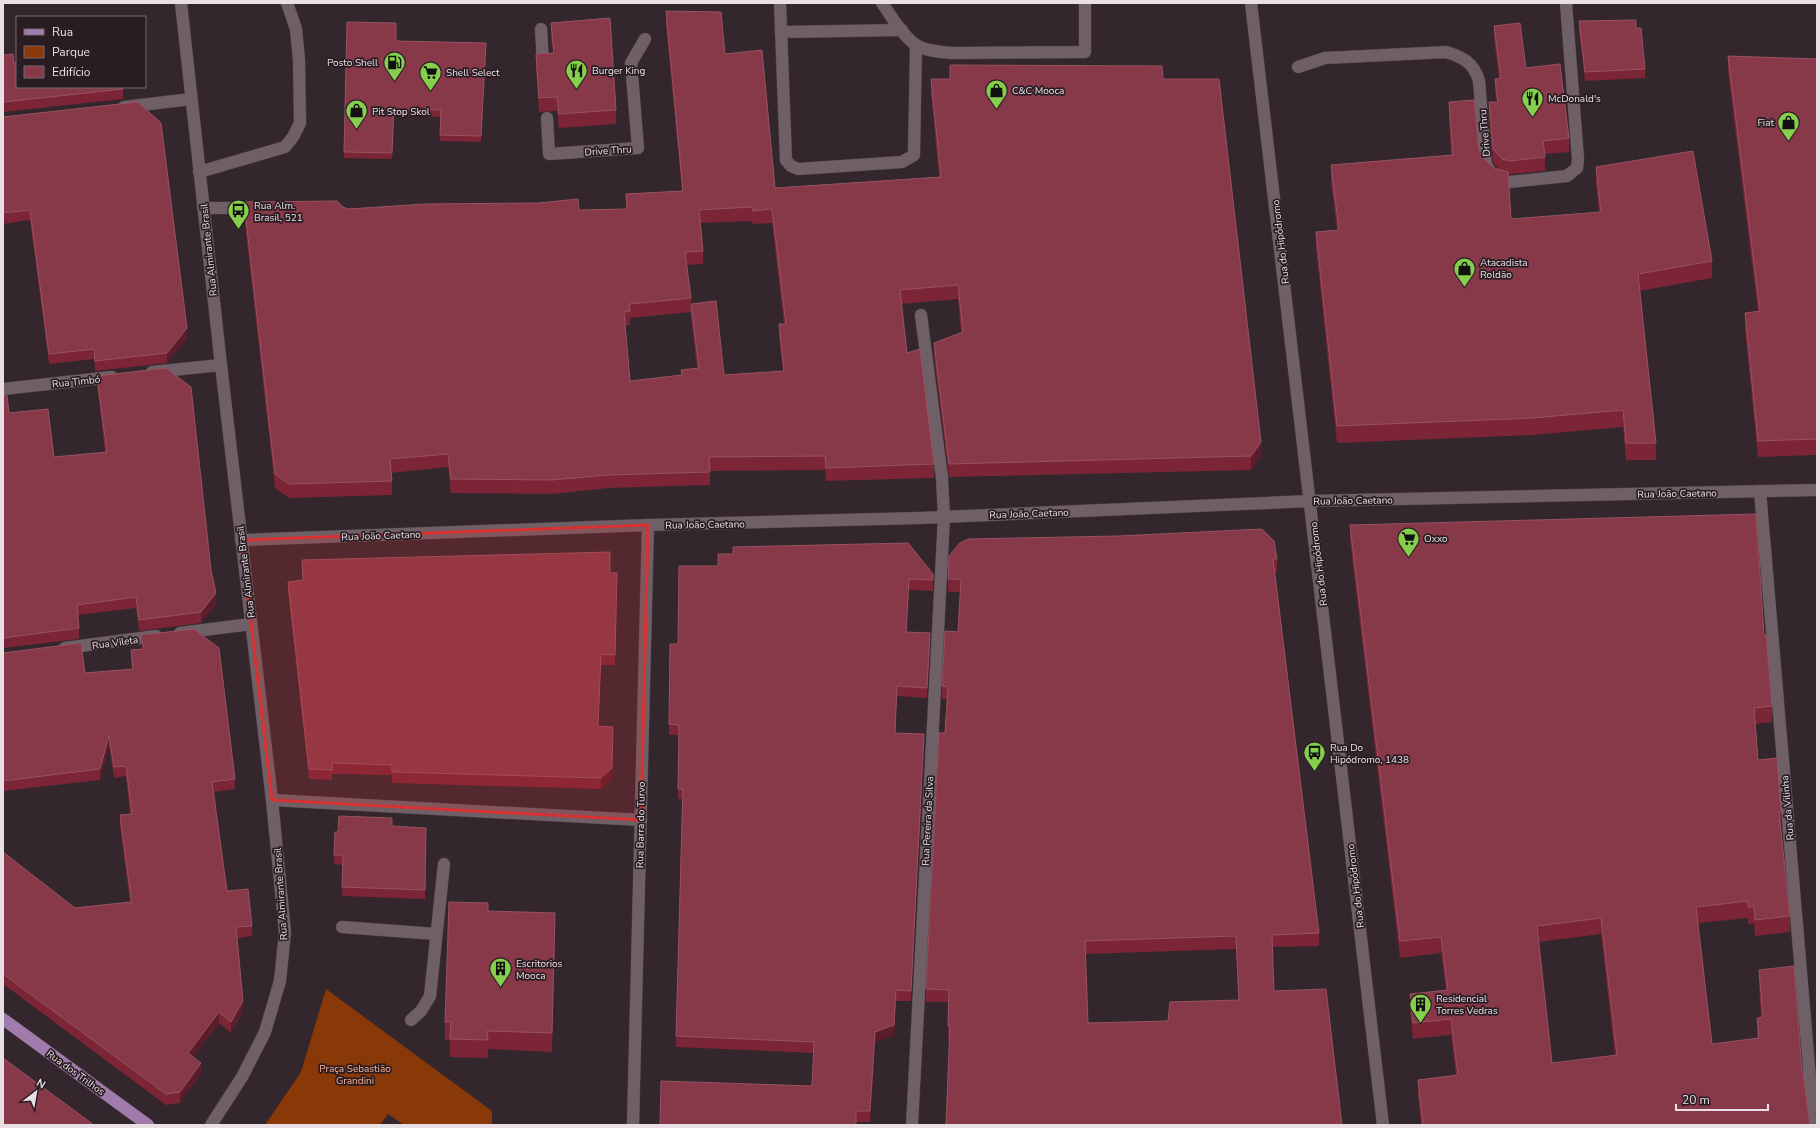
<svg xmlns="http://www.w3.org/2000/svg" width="1820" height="1128" font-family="'Nunito Sans',sans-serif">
<rect width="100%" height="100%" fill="#33262d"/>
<polygon fill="#893807" points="326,989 492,1111 492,1125 404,1125 388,1114 380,1125 265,1125 301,1072"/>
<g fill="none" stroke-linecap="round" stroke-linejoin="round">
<defs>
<g id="minor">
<polyline points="181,3 221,365 272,800 285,932 280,981 265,1032 242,1077 211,1125"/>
<polyline points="780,3 786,160 791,166 798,169 902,162 914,155 916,45"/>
<path d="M 882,3 C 892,17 902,35 916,45 C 925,51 941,52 952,53 L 1085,52 L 1085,3"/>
<polyline points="1251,3 1383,1125"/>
<polyline points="541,29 543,62"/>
<polyline points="781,32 902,30"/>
<path d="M 1298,67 L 1325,58 L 1446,52 C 1463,57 1474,63 1479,81 L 1486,165 L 1491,173 L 1499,179 L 1509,182 L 1567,176 L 1577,168 L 1578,159 L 1566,3"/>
<polyline points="124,107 191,99"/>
<polyline points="547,118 549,154 638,148 631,63 645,39"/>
<polyline points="199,172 285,147 293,137 300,123 299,60 296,29 287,3"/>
<polyline points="203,208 260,208"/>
<polyline points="152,372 221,365"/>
<polyline points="3,389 112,377"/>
<polyline points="1760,491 1814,1125"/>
<polyline points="241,540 648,525 920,518 1310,501 1817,490"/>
<polyline points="180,633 251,624"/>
<polyline points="65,648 156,636"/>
<polyline points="272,800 641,820"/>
<polyline points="342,927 436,934"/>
<polyline points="411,1020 421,1011 430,996 444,864"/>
<polyline points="633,1125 648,525"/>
<polyline points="912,1125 944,517 942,478 921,315"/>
</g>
<polyline id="major" points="3,1019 148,1125"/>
</defs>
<use href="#minor" stroke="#4c4147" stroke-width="13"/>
<use href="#major" stroke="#4c4147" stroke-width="13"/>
<use href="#minor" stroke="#6f6068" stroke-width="12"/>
<use href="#major" stroke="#a17bac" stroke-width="12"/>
</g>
<g fill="#7b2536" fill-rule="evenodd">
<path d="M 666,11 L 725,54 L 775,188 L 939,177 L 931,93 L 931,79 L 1163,79 L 1261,456 L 1251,470 L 949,477 L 934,357 L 934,343 L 961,333 L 958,299 L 901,304 L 907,353 L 934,464 L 934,478 L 826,481 L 825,470 L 710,471 L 710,485 L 608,488 L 552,494 L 451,493 L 448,467 L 391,473 L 392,481 L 392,495 L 289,498 L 275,488 L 244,215 L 244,202 L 343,207 L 348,209 L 579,210 L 626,209 L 626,194 L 682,191 L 666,25 ZM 752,221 L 753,224 L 772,223 L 784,324 L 779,324 L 779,338 L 783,371 L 724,375 L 691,304 L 691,317 L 697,368 L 681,370 L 681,375 L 630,381 L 625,325 L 630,325 L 630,318 L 691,312 L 691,298 L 687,265 L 703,264 L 703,251 L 700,223 Z"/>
<polygon points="1579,21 1636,28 1645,69 1645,78 1585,81 1579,30"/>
<polygon points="347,22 396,41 486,43 481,142 440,141 441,117 394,115 392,159 344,158"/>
<polygon points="551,23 616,110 616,124 559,128 557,111 539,112 536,69 536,54 553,53 551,37"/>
<polygon points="1494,26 1526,68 1569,138 1569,152 1545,154 1545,171 1510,174 1508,174 1511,219 1599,212 1596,185 1596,167 1712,261 1712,278 1639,291 1656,443 1656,460 1626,460 1623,427 1533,435 1337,443 1316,249 1316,232 1337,230 1331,182 1331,165 1451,155 1449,119 1449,102 1485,160 1494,168 1500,170 1493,163 1489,116 1489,102 1497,102 1495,92 1495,79 1499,79 1494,39"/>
<polygon points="3,55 17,87 128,87 122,88 123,89 123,99 3,112"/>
<polygon points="1728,56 1817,59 1817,455 1758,457 1745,330 1745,313 1758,312 1728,72"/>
<polygon points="3,117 187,338 167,363 95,371 94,359 49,364 30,220 3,224"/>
<polygon points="97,376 211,570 216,604 201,623 139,631 136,608 78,615 79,628 79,639 3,648 3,396 9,413 54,457 105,452 97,386"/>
<path d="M 1350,525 L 1764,635 L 1772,706 L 1772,722 L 1755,724 L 1758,760 L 1781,812 L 1781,828 L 1780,828 L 1790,916 L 1790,932 L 1755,936 L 1754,923 L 1748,924 L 1748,918 L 1698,923 L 1712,1044 L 1757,1038 L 1757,1018 L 1761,1017 L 1759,986 L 1759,970 L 1802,1071 L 1810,1125 L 1421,1125 L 1418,1096 L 1418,1080 L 1456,1075 L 1451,1035 L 1413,1039 L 1410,1010 L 1410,994 L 1446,991 L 1441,953 L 1400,958 L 1350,541 ZM 1601,934 L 1615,1056 L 1552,1063 L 1538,942 Z"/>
<path d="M 1277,559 L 1277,572 L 1275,572 L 1319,933 L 1319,946 L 1272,947 L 1274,991 L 1342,1125 L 948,1039 L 949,1002 L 926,1002 L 926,989 L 947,699 L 942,699 L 942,686 L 958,632 L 960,592 L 948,592 L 948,579 ZM 1236,949 L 1238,1000 L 1168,1021 L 1088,1023 L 1085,954 Z"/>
<polygon points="302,560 610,573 617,583 615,665 601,665 598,726 613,737 612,779 601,789 392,783 392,775 332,774 332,780 309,779 288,592 288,582 303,580"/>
<polygon points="679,566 933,574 933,591 909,590 907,632 930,644 927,698 897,696 895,733 924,745 911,1001 896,1001 894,1035 875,1042 870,1122 856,1122 812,1086 814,1053 676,1047 682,799 678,799 679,735 669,735 669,724 678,644"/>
<polygon points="141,635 235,779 235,789 214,792 227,891 252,926 252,936 237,938 243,1012 231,1033 219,1023 193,1057 201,1073 180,1103 166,1105 3,984 3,852 75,908 130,902 120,826 120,815 130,814 126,776 114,778 109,746 100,780 3,791 3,653 85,673 132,669 131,661 131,650 142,649"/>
<polygon points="392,826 426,828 425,899 342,896 343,865 334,864 335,832"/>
<polygon points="488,911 555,932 552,1052 488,1049 488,1058 450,1057 450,1040 445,1040 445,1022"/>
</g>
<g fill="#591d2b">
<polygon points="187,328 187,338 167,363 167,353"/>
<polygon points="1261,442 1261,456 1251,470 1251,456"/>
<polygon points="909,579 909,590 906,642 906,632"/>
<polygon points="216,593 216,604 201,623 201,612"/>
<polygon points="930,633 930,644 927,698 927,688"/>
<polygon points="601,654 601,665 598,736 598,726"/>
<polygon points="613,727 612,779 601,789 601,778"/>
<polygon points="924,734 924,745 911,1001 911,991"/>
<polygon points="109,736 109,746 100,780 100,769"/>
<polygon points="555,913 555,932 552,1052 552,1033"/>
<polygon points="896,990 894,1035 875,1042 870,1122 870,1111 875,1032"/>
<polygon points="243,1001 243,1012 231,1033 231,1022"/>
<polygon points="219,1012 219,1023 188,1064 188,1053"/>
<polygon points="201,1063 201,1073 180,1103 180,1092"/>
</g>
<g fill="#873949" stroke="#965361" fill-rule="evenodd">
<path d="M 666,11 L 721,12 L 725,54 L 762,50 L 775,188 L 941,177 L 931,79 L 950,79 L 950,65 L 1162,66 L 1163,79 L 1219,79 L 1261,442 L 1251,456 L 949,464 L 934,343 L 963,332 L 958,285 L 900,290 L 907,353 L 920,349 L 934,464 L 826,468 L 825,456 L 709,457 L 710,472 L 608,475 L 552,480 L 451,479 L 448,454 L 390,459 L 392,481 L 289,484 L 275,474 L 244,202 L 337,201 L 343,207 L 348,209 L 425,204 L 539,203 L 578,199 L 579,210 L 627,209 L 626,194 L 683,191 ZM 752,207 L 753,211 L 772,209 L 786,324 L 779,324 L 784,371 L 724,375 L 716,301 L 691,304 L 699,368 L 681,370 L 682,375 L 630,381 L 624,312 L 630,311 L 629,304 L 691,298 L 685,252 L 703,251 L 699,210 Z"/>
<polygon points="610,18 616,110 559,114 557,97 539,98 536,54 554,53 551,23"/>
<polygon points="1636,20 1636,28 1641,28 1645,69 1585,72 1579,21"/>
<polygon points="347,22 396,23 396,41 486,43 481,136 440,135 441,110 394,109 392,153 344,152"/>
<polygon points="1520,23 1526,68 1560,64 1569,138 1543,141 1545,157 1510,161 1502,159 1493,149 1489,102 1498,102 1495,79 1501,78 1494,26"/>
<polygon points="13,54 14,63 17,63 17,87 121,87 123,89 3,102 3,55"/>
<polygon points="1728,56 1817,59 1817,439 1758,441 1745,313 1760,311"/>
<polygon points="1474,100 1479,152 1485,160 1494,168 1508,172 1511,219 1601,212 1596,167 1693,151 1712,261 1638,274 1656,443 1626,443 1623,410 1533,418 1337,426 1316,232 1339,230 1331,165 1453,155 1449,102"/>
<polygon points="138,102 161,123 187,328 167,353 95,361 94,349 49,354 30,210 3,213 3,117"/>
<polygon points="166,368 191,387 211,570 216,593 201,612 139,620 136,597 77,605 79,628 3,638 3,396 7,395 9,413 48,409 54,457 107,452 97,376"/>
<path d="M 1756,514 L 1764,635 L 1766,635 L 1772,706 L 1754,708 L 1758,760 L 1777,758 L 1781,812 L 1779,812 L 1790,916 L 1755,920 L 1754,907 L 1748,907 L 1748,901 L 1696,907 L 1712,1044 L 1759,1038 L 1757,1018 L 1763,1017 L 1759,970 L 1794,966 L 1802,1071 L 1803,1071 L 1810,1125 L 1423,1125 L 1418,1080 L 1458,1075 L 1451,1019 L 1413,1023 L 1410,994 L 1448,990 L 1441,937 L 1400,941 L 1350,525 ZM 1601,918 L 1617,1055 L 1552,1063 L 1537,926 Z"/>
<path d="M 1262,529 L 1274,541 L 1277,559 L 1273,559 L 1319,933 L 1272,935 L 1274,991 L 1326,989 L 1342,1125 L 946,1125 L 950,1026 L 948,1026 L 949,990 L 926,989 L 939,733 L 945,733 L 948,687 L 942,686 L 945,631 L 958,632 L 961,579 L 948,579 L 949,556 L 960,543 L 968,539 L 1118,536 ZM 1236,936 L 1239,1000 L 1170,1002 L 1168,1021 L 1088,1023 L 1085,941 Z"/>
<polygon points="908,543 933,574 933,580 909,579 906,632 930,633 927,688 897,686 895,733 924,734 911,991 896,990 894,1025 875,1032 870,1111 856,1111 856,1125 660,1125 661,1081 812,1086 814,1042 676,1036 683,789 678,789 679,725 669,724 670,644 678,644 679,566 718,566 718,554 733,554 733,547"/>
<polygon points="610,552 610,573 617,573 615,655 601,654 598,726 613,727 612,768 601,778 392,772 392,765 332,763 332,770 309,769 288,582 303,580 302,560"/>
<polygon points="194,629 219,648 235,779 212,782 227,891 248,889 252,926 236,927 243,1001 231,1022 219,1012 188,1053 201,1063 180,1092 166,1094 3,974 3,852 75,908 130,902 132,905 120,815 132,814 126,766 114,767 109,736 100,769 3,781 3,653 81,643 85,673 133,669 131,650 144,649 141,635"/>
<polygon points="339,816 392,818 392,826 426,828 425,890 342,887 343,855 334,855 335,832 338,832"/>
<polygon points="449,902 488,903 488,911 555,913 552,1033 487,1031 488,1040 450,1039 451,1022 445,1022"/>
<polygon points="3,1058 94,1125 3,1125"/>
</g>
<path fill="#d73131" fill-opacity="0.2" stroke="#d73131" stroke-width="3" stroke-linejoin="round" d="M 648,525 L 641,820 L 272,800 L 241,540 Z"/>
<defs>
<symbol id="fuel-pin" viewBox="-11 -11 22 30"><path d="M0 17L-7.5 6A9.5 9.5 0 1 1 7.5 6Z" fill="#86cf4c" stroke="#291c23"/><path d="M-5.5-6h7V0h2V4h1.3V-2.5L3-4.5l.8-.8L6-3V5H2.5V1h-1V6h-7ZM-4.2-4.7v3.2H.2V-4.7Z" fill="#111"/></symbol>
<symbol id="restaurant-pin" viewBox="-11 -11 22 30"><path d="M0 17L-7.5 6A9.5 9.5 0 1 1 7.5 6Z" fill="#86cf4c" stroke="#291c23"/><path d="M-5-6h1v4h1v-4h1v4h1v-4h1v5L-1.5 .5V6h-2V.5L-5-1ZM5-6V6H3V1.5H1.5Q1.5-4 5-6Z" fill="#111"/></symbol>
<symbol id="supermarket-pin" viewBox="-11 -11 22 30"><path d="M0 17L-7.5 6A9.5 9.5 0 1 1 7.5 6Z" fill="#86cf4c" stroke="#291c23"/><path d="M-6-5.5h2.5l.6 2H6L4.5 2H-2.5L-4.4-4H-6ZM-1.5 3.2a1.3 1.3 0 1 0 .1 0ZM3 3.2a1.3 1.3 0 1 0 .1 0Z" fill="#111"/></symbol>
<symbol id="shop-pin" viewBox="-11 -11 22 30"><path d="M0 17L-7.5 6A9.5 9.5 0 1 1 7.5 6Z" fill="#86cf4c" stroke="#291c23"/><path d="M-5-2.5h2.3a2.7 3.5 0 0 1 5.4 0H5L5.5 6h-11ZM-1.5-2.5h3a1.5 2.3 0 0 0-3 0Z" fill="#111"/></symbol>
<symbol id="bus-pin" viewBox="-11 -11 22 30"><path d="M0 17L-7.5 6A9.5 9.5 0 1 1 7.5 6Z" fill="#86cf4c" stroke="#291c23"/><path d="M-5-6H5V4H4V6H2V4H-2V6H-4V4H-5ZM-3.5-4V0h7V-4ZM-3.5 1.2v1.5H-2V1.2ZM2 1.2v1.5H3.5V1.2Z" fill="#111"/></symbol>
<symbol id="building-pin" viewBox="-11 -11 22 30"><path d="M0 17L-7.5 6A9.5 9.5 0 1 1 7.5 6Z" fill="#86cf4c" stroke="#291c23"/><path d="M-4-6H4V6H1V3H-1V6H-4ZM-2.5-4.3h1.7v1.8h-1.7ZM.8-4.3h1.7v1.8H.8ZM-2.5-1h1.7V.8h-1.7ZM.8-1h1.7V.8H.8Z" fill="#111"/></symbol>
</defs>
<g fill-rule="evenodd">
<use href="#fuel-pin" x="382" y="50" width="25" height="34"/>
<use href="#restaurant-pin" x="564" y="58" width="25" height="34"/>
<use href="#supermarket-pin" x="418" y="60" width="25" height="34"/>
<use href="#shop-pin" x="984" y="78" width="25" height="34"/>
<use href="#restaurant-pin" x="1520" y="86" width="25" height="34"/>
<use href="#shop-pin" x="344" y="98" width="25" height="34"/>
<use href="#shop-pin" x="1776" y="110" width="25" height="34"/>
<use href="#bus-pin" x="226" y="198" width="25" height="34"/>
<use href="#shop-pin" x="1452" y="256" width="25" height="34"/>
<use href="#supermarket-pin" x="1396" y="526" width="25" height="34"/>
<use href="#bus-pin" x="1302" y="740" width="25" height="34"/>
<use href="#building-pin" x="488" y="956" width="25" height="34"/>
<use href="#building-pin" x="1408" y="992" width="25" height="34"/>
</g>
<g text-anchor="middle" stroke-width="3.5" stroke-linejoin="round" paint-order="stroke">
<g font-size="10" fill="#e9e0e5" stroke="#291c23" text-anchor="start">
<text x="378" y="66" text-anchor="end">Posto Shell</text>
<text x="592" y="74">Burger King</text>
<text x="446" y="76">Shell Select</text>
<text x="1012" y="94">C&amp;C Mooca</text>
<text x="1548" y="102">McDonald's</text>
<text x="372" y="115">Pit Stop Skol</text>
<text x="1774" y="126" text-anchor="end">Fiat</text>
<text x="254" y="209">Rua Alm.<tspan x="254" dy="12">Brasil, 521</tspan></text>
<text x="1480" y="266">Atacadista<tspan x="1480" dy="12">Roldão</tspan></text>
<text x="1424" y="542">Oxxo</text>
<text x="1330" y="751">Rua Do<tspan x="1330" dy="12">Hipódromo, 1438</tspan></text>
<text x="516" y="967">Escritorios<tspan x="516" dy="12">Mooca</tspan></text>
<text x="1436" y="1002">Residencial<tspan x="1436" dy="12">Torres Vedras</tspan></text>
</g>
<g font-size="10" fill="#e9e0e5" stroke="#291c23">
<text transform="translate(1484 133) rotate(-95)" y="4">Drive Thru</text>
<text transform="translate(608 150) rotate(-4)" y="4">Drive Thru</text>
<text transform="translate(1280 242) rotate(-97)" y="4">Rua do Hipódromo</text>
<text transform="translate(208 250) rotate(-96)" y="4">Rua Almirante Brasil</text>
<text transform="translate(76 381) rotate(-6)" y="4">Rua Timbó</text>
<text transform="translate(1677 493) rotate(-1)" y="4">Rua João Caetano</text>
<text transform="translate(1353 500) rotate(-1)" y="4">Rua João Caetano</text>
<text transform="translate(1029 513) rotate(-2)" y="4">Rua João Caetano</text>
<text transform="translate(705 524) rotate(-1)" y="4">Rua João Caetano</text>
<text transform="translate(381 535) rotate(-2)" y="4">Rua João Caetano</text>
<text transform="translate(1318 564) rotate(-97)" y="4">Rua do Hipódromo</text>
<text transform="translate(245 572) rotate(-97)" y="4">Rua Almirante Brasil</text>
<text transform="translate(115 642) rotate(-8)" y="4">Rua Vileta</text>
<text transform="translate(1787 808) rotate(-95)" y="4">Rua da Vilinha</text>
<text transform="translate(927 821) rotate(-87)" y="4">Rua Pereira da Silva</text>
<text transform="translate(640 825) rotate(-89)" y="4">Rua Barra do Turvo</text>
<text transform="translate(1355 886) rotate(-97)" y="4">Rua do Hipódromo</text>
<text transform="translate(280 894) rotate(-94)" y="4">Rua Almirante Brasil</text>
<text transform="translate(76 1072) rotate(36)" y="4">Rua dos Trilhos</text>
</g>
<g font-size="10" fill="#fbb495" stroke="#291c23">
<text x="355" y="1072">Praça Sebastião<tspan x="355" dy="12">Grandini</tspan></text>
</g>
</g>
<rect width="1820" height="1128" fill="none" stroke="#e9e0e5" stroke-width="8"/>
<rect x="16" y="16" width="130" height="72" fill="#291c23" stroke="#766a71"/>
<rect x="24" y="29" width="20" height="6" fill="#a17bac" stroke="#766a71"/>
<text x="52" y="36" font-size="12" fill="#e9e0e5">Rua</text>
<rect x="24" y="46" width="20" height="12" fill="#893807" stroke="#766a71"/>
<text x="52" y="56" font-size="12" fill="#e9e0e5">Parque</text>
<rect x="24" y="66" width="20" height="12" fill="#873949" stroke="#766a71"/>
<text x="52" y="76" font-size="12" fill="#e9e0e5">Edifício</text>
<g transform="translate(36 1092) rotate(31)" stroke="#291c23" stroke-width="3" paint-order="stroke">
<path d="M0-3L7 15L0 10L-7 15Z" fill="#e9e0e5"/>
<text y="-6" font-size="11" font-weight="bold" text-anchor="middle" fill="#e9e0e5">N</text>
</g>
<path d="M1676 1104v6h92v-6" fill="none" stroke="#e9e0e5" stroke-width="2"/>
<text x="1682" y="1104" font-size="12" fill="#e9e0e5" stroke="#291c23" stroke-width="3" paint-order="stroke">20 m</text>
</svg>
